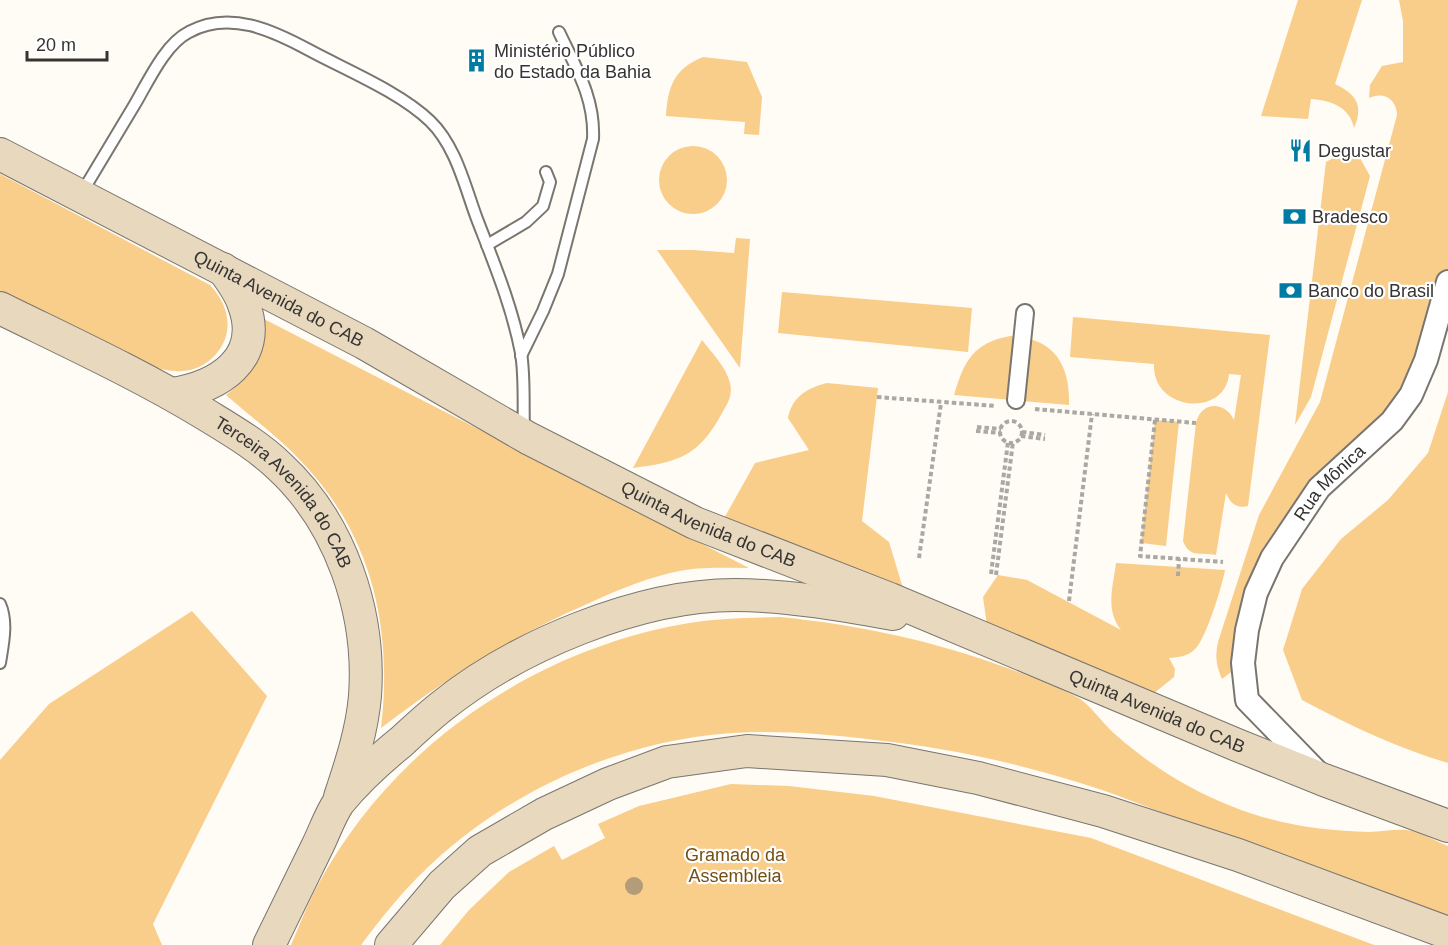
<svg xmlns="http://www.w3.org/2000/svg" width="1448" height="945" font-family="Arial,sans-serif">
<rect width="100%" height="100%" fill="#fffbf5"/>
<g fill="#f9cd8a">
<path d="M 1298,0 L 1362,0 L 1335,84 C 1356,94 1364,105 1354,128 C 1350,107 1330,100 1311,99 L 1308,119 L 1261,116 Z"/>
<path d="M 1399,0 L 1448,0 L 1448,282 L 1426,360 L 1272,558 L 1243,663 L 1222,679 C 1216,666 1215,656 1218,642 L 1259,515 L 1320,402 L 1397,115 C 1397,99 1383,91 1369,98 L 1370,85 L 1382,66 L 1403,62 L 1403,21 Z"/>
<path d="M 703,57 L 747,62 L 762,97 L 759,135 L 744,134 L 745,122 L 666,116 C 668,86 674,69 703,57 Z"/>
<polygon points="1352,144 1370,176 1311,397 1295,425 1326,162 1344,152"/>
<circle cx="693" cy="180" r="34"/>
<path d="M 0,174 L 210,285 C 224,300 232,319 225,339 C 217,360 196,373 175,371 C 144,369 117,351 90,338 C 60,323 30,308 0,293 Z"/>
<polygon points="736,238 750,239 740,368 657,250 693,250 734,253"/>
<polygon points="782,292 972,308 968,352 778,333"/>
<path d="M 1073,317 L 1270,335 L 1248,506 C 1235,509 1230,502 1226,493 L 1216,555 C 1201,552 1190,559 1183,541 L 1196,423 C 1201,401 1225,401 1234,420 L 1241,375 L 1229,374 C 1225,418 1152,411 1154,364 L 1070,357 Z"/>
<path d="M 264,319 L 749,568 C 728,568 706,567 685,570 C 650,576 617,590 585,605 C 511,637 445,679 381,728 C 393,627 372,533 298,458 C 276,435 250,416 226,395 C 253,375 263,352 264,319 Z"/>
<path d="M 1010,336 C 1054,338 1070,364 1069,405 L 954,395 C 964,360 974,343 1010,336 Z"/>
<path d="M 702,340 C 712,353 726,367 730,383 C 733,395 728,403 722,413 C 699,456 679,462 633,468 Z"/>
<path d="M 827,383 L 878,388 L 862,521 L 889,542 L 905,595 L 717,531 L 755,463 L 809,450 L 788,418 C 792,397 807,388 827,383 Z"/>
<path d="M 1448,392 L 1448,763 C 1397,748 1349,725 1302,700 L 1283,650 L 1302,589 L 1341,539 L 1388,500 L 1428,453 Z"/>
<polygon points="1155,420 1179,422 1166,546 1141,543"/>
<path d="M 1116,563 L 1225,570 C 1222,586 1206,639 1195,649 C 1187,657 1179,657 1169,658 L 1175,669 L 1174,677 L 1153,694 L 989,640 L 983,597 L 998,575 L 1027,580 L 1121,630 C 1105,609 1113,588 1116,563 Z"/>
<polygon points="192,611 267,696 153,924 162,945 0,945 0,760 49,704"/>
<path d="M 780,617 C 859,625 935,641 1010,669 C 1032,677 1056,686 1077,697 C 1090,704 1104,725 1116,735 C 1150,765 1188,789 1231,806 C 1275,824 1322,831 1369,832 C 1381,832 1394,829 1406,830 C 1419,831 1435,841 1448,846 L 1448,918 C 1370,890 1291,861 1213,832 C 1174,818 1135,801 1096,788 C 1024,764 949,748 875,740 C 827,734 779,730 732,733 C 616,741 500,794 418,877 C 397,898 379,921 361,945 L 291,945 C 300,924 308,903 319,883 C 394,745 535,649 689,623 C 719,618 749,618 780,617 Z"/>
<polygon points="731,784 789,786 874,796 1091,838 1374,945 440,945 469,910 509,872 554,846 562,860 605,838 598,824 639,806"/>
</g>
<g fill="none" stroke-linecap="round" stroke-linejoin="round">
<defs>
<g id="service">
<path d="M 81,194 C 99,164 117,134 135,104 C 148,82 165,44 189,32 C 229,10 272,30 309,50 C 346,70 400,92 430,121 C 456,146 465,187 477,219 C 494,263 512,306 521,353 C 525,377 523,405 524,430"/>
<polyline points="487,245 526,222 543,206 550,182 546,172"/>
<path d="M 521,356 L 543,311 L 558,274 L 593,139 C 595,98 576,68 559,32"/>
<path d="M 0,604 C 8,622 3,644 0,663"/>
</g>
<polyline id="pedestrian" points="1016,400 1025,313"/>
<g id="minor">
<path id="s1" d="M 1318,773 L 1247,700 L 1243,663 L 1247,630 L 1256,593 L 1272,558 L 1319,488 L 1392,421 L 1411,395 L 1426,360 L 1448,282"/>
</g>
<g id="secondary">
<path id="s2" d="M 0,154 L 364,343 L 528,438 L 695,523 L 890,599 L 1237,745 L 1324,780 L 1448,826"/>
<path id="s3" d="M 0,308 C 69,342 139,374 205,414 C 231,430 257,445 279,466 C 341,523 371,613 365,696 C 362,731 351,764 340,797"/>
<path d="M 172,394 C 218,387 264,359 244,305 C 240,292 231,280 223,269"/>
<path d="M 269,945 C 285,912 301,880 317,847 C 324,833 330,815 339,802 C 357,780 379,760 401,742 C 414,730 428,717 442,706 C 517,646 638,595 735,595 C 786,595 843,605 893,614"/>
<polyline points="391,945 442,885 480,851 544,814 608,784 667,762 747,751 887,760 978,778 1103,811 1238,855 1448,933"/>
</g>
</defs>
<use href="#service" stroke="#79756f" stroke-width="14"/>
<use href="#pedestrian" stroke="#79756f" stroke-width="20"/>
<use href="#minor" stroke="#79756f" stroke-width="26"/>
<use href="#secondary" stroke="#79756f" stroke-width="34"/>
<g stroke="#aba8a3" stroke-width="4" stroke-dasharray="4.5 3" stroke-linecap="butt">
<polyline points="877,397 996,406"/>
<polyline points="1035,409 1196,423"/>
<polyline points="1155,420 1140,556 1223,562"/>
<circle cx="1011" cy="432" r="11"/>
<polyline points="977,427 1001,429"/>
<polyline points="976,431 1001,433"/>
<polyline points="1022,432 1045,435"/>
<polyline points="1021,436 1045,439"/>
<polyline points="919,558 941,403"/>
<polyline points="991,574 1008,442"/>
<polyline points="996,575 1013,442"/>
<polyline points="1178,576 1179,559"/>
<polyline points="1069,601 1092,414"/>
</g>
<use href="#service" stroke="#fff" stroke-width="10"/>
<use href="#pedestrian" stroke="#fff" stroke-width="16"/>
<use href="#minor" stroke="#fff" stroke-width="22"/>
<use href="#secondary" stroke="#e7d8be" stroke-width="32"/>
</g>
<circle fill="#b29d78" cx="634" cy="886" r="9"/>
<defs>
<symbol id="building-bare" viewBox="-9 -9 18 18"><path d="M-4-6H4V6H1V3H-1V6H-4ZM-2.5-4.3h1.7v1.8h-1.7ZM.8-4.3h1.7v1.8H.8ZM-2.5-1h1.7V.8h-1.7ZM.8-1h1.7V.8H.8Z" fill="#007ba2" stroke="#fff" stroke-width="2.5" paint-order="stroke"/></symbol>
<symbol id="restaurant-bare" viewBox="-9 -9 18 18"><path d="M-5-6h1v4h1v-4h1v4h1v-4h1v5L-1.5 .5V6h-2V.5L-5-1ZM5-6V6H3V1.5H1.5Q1.5-4 5-6Z" fill="#007ba2" stroke="#fff" stroke-width="2.5" paint-order="stroke"/></symbol>
<symbol id="bank-bare" viewBox="-9 -9 18 18"><path d="M-6-4H6V4H-6ZM0-2.3a2.3 2.3 0 1 0 0 4.6a2.3 2.3 0 1 0 0-4.6Z" fill="#007ba2" stroke="#fff" stroke-width="2.5" paint-order="stroke"/></symbol>
</defs>
<g fill-rule="evenodd">
<use href="#building-bare" x="460" y="44" width="33" height="33"/>
<use href="#restaurant-bare" x="1284" y="134" width="33" height="33"/>
<use href="#bank-bare" x="1278" y="200" width="33" height="33"/>
<use href="#bank-bare" x="1274" y="274" width="33" height="33"/>
</g>
<g text-anchor="middle" stroke-width="4.5" stroke-linejoin="round" paint-order="stroke">
<g font-size="18" fill="#363432" stroke="#fff" text-anchor="start">
<text x="494" y="57">Ministério Público<tspan x="494" dy="21">do Estado da Bahia</tspan></text>
<text x="1318" y="157">Degustar</text>
<text x="1312" y="223">Bradesco</text>
<text x="1308" y="297">Banco do Brasil</text>
</g>
<g font-size="18" fill="#363432" stroke="#fff">
<text dy="6" stroke="none"><textPath href="#s2" startOffset="314">Quinta Avenida do CAB</textPath></text>
<text dy="6" stroke="none"><textPath href="#s1" startOffset="344">Rua Mônica</textPath></text>
<text dy="6" stroke="none"><textPath href="#s3" startOffset="344">Terceira Avenida do CAB</textPath></text>
<text dy="6" stroke="none"><textPath href="#s2" startOffset="800">Quinta Avenida do CAB</textPath></text>
<text dy="6" stroke="none"><textPath href="#s2" startOffset="1286">Quinta Avenida do CAB</textPath></text>
</g>
<g font-size="18" fill="#735012" stroke="#fff">
<text x="735" y="861">Gramado da<tspan x="735" dy="21">Assembleia</tspan></text>
</g>
</g>
<path d="M27 51v9h80v-9" fill="none" stroke="#363432" stroke-width="3"/>
<text x="36" y="51" font-size="18" fill="#363432" stroke="#ffffff" stroke-width="4.5" paint-order="stroke">20 m</text>
</svg>
